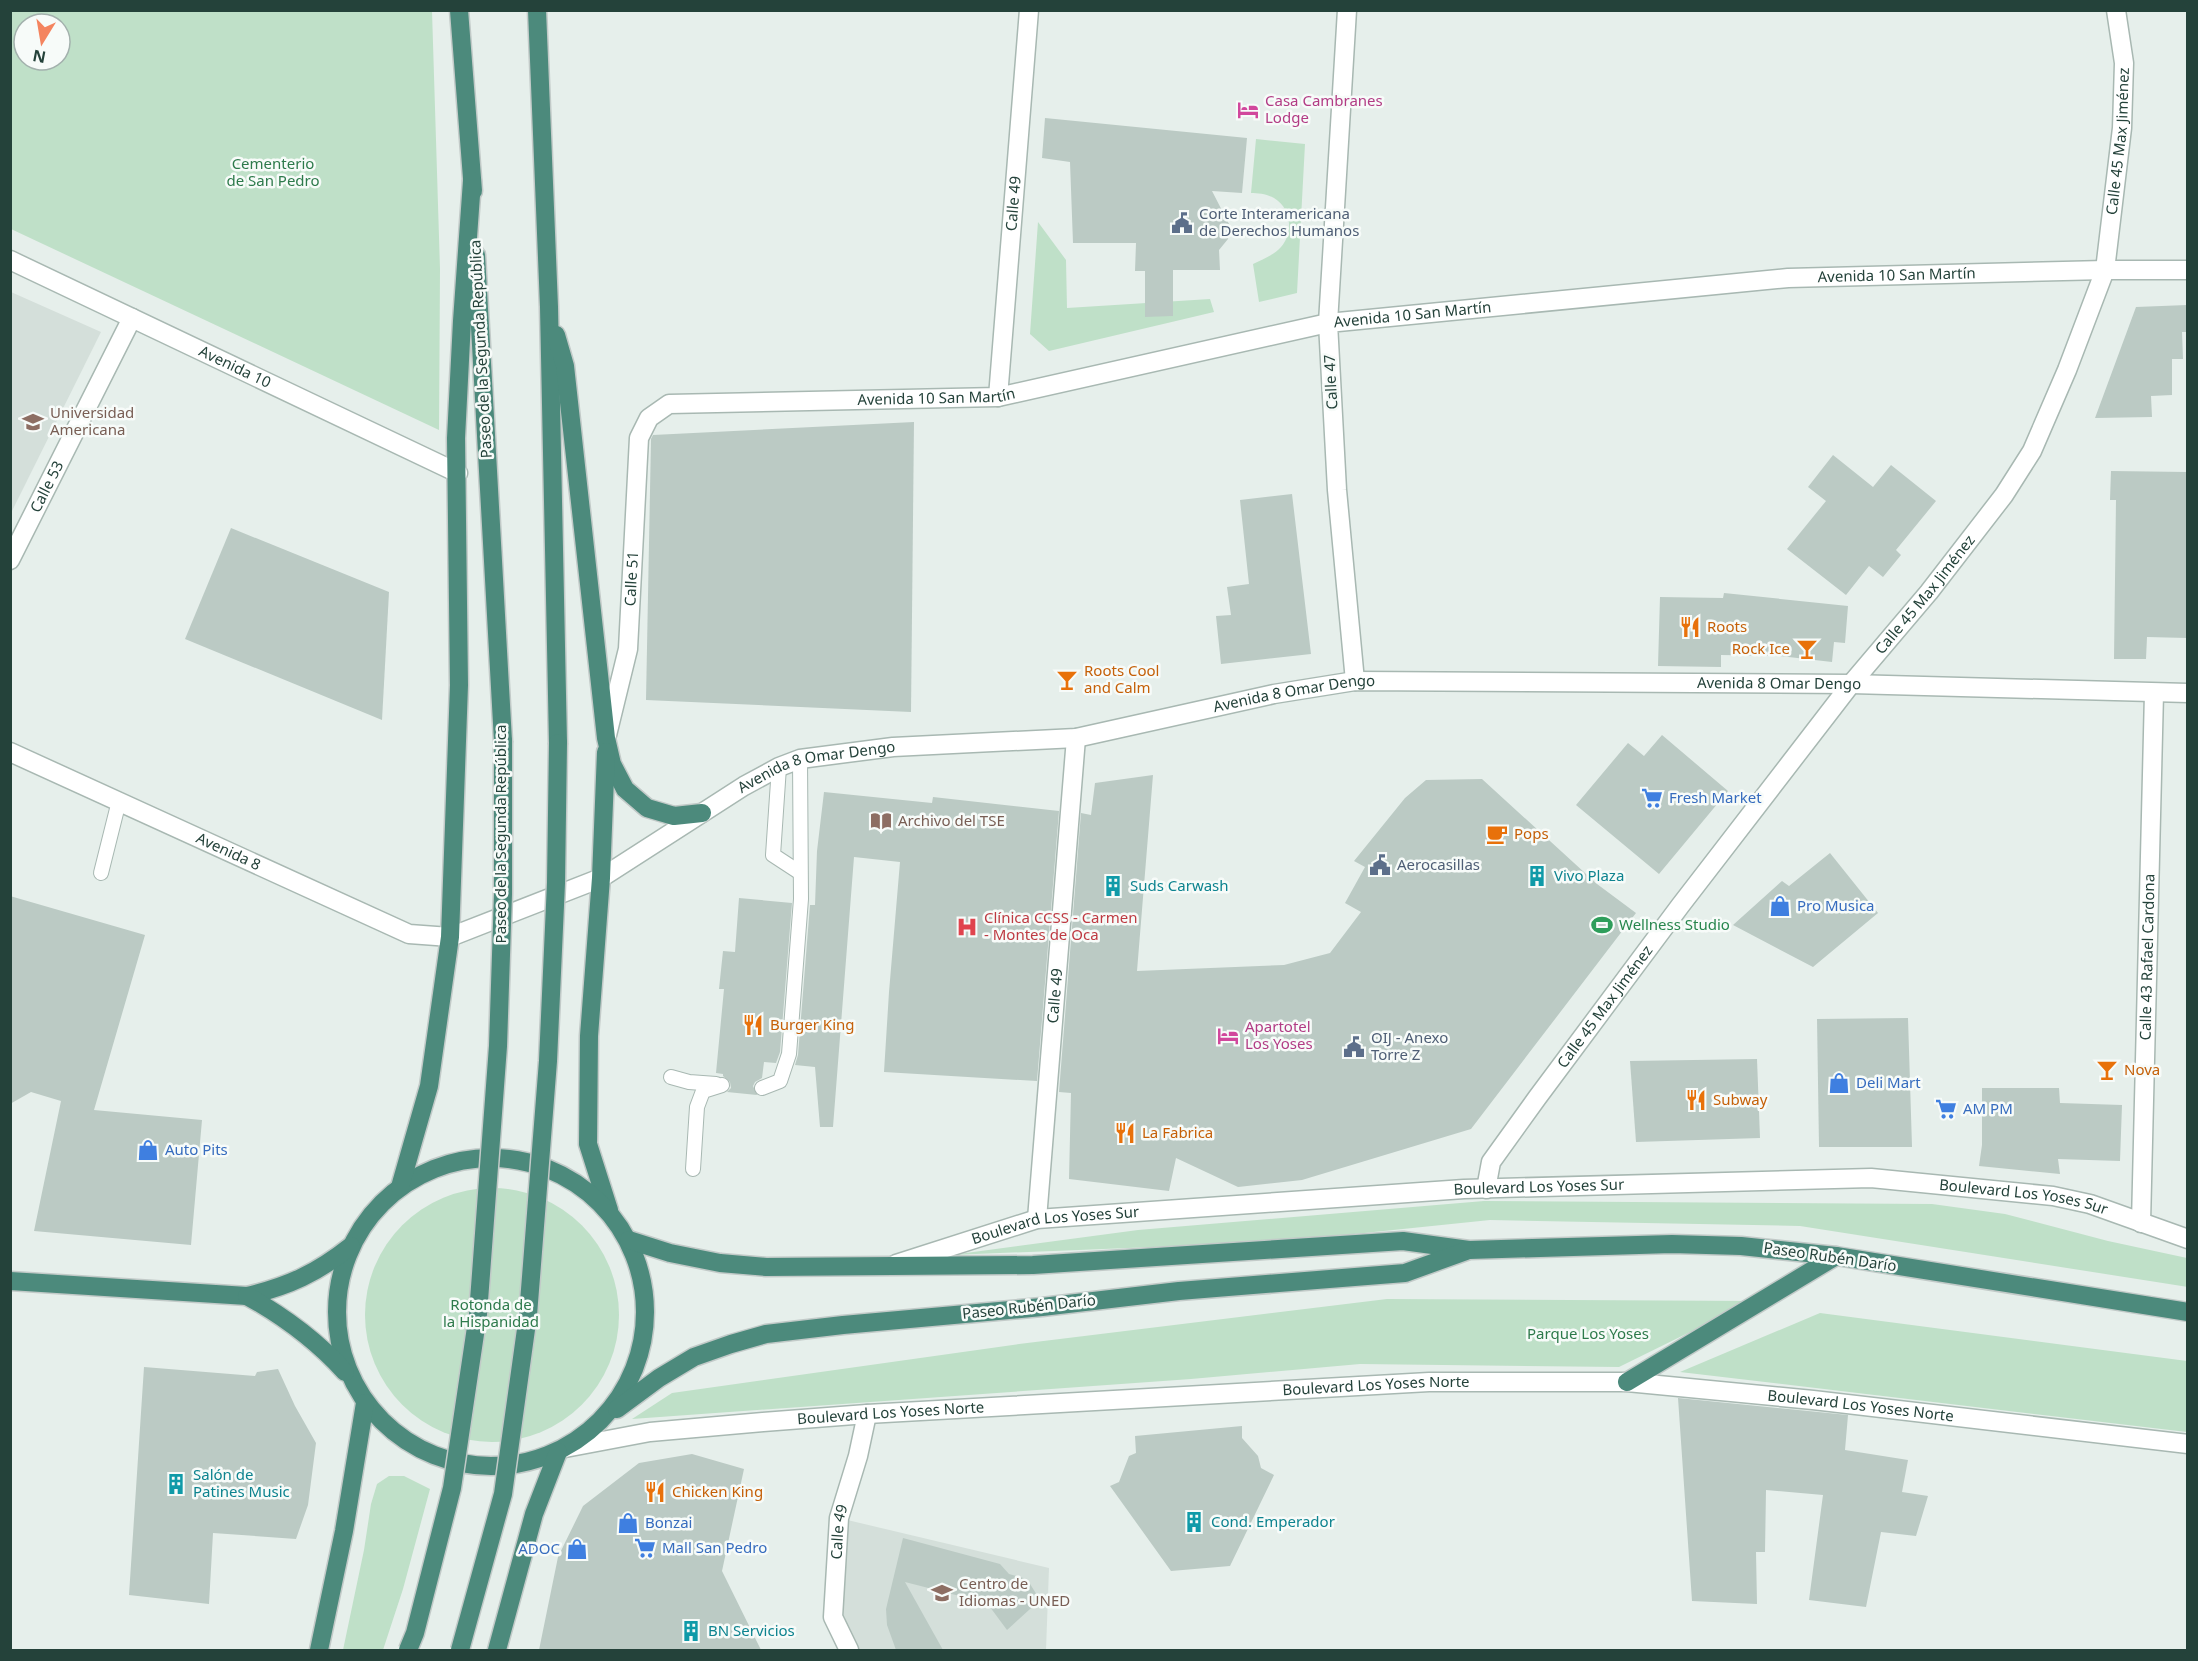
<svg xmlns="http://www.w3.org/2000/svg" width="2198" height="1661" font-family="'Noto Sans',sans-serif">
<rect width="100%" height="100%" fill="#e6efeb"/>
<g fill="#d4dfda">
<polygon points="11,292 101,332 11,513"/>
<polygon points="839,1518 1049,1568 1046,1650 849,1650 833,1617"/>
</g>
<g fill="#bfe0c8" fill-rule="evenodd">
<path d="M 11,11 L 432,11 L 440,269 L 439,430 L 11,229 ZM 24,24 L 60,24 L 60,60 L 24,60 Z"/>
<path d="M 1256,139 L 1305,144 L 1297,293 L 1259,302 L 1253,264 C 1263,259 1274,255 1281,247 C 1294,232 1291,208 1274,198 C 1267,194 1258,193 1251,193 Z"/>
<polygon points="1038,222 1066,260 1067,308 1210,299 1214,312 1049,351 1030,334"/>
<circle cx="492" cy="1315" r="127"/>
<polygon points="1484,1201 1932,1204 2005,1214 2108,1241 2187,1258 2188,1287 1800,1226 1490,1220 1277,1242 951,1255 1138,1230"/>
<polygon points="1387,1299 1753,1301 1619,1367 1360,1364 1191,1379 632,1419 672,1393 1019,1344"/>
<polygon points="1820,1313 2187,1361 2187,1432 1680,1372"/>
<polygon points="389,1476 404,1476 430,1489 403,1589 383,1650 343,1650 364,1550 371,1504 377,1484"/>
</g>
<g fill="#bbcac4">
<polygon points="1045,118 1247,138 1242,193 1212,191 1230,226 1228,239 1219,250 1220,270 1173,270 1173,316 1145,317 1145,271 1135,271 1136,243 1073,243 1070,162 1042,158"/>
<polygon points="2187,305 2187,332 2182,332 2183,359 2172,359 2172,395 2151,396 2152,417 2095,418 2136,307"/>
<polygon points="914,422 911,712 646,700 651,439 653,435"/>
<polygon points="1833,455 1873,487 1891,465 1936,501 1896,550 1901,555 1883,577 1869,566 1846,595 1787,549 1826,501 1808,487"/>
<polygon points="2111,471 2187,472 2187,638 2147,637 2146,659 2114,659 2116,500 2110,500"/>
<polygon points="1292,494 1311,654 1221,664 1216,616 1231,615 1227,587 1249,584 1240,500"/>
<polygon points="231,528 389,592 382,720 185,639"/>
<polygon points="1724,593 1848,606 1845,643 1834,642 1832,662 1780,656 1721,655 1721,667 1658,666 1660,597 1723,598"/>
<polygon points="1662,735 1728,791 1659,874 1576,805 1628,743 1644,756"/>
<polygon points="1153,775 1137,971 1284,965 1330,953 1361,912 1345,903 1365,867 1354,861 1405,798 1426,780 1482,779 1597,884 1636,913 1471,1129 1302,1180 1238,1187 1176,1158 1169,1191 1069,1179 1071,1093 1059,1092 1081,813 1091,815 1095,783"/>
<polygon points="824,792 932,803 933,797 1059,811 1037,1081 884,1072 889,992 900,862 854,857 833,1127 820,1127 815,1067 795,1065 798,1055 810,905 815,905 817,851"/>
<polygon points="1830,853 1878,913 1813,967 1733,925 1782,881 1789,886"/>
<polygon points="10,896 145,935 94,1110 202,1120 191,1245 34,1231 61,1101 31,1092 10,1104"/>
<polygon points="739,898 792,903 780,1052 776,1063 764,1062 762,1078 755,1082 753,1086 757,1095 727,1092 731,1088 730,1082 723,1076 723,1074 716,1073 724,989 719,989 723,951 735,952"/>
<polygon points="1908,1018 1912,1147 1819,1147 1817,1019"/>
<polygon points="1757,1059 1760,1138 1636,1142 1630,1061"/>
<polygon points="1982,1088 2059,1088 2060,1103 2122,1105 2120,1161 2058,1159 2060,1174 1979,1166 1982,1145"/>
<polygon points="144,1367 255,1376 257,1372 278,1369 295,1406 316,1443 308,1505 296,1539 213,1533 209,1604 129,1595"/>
<polygon points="1678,1398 1848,1415 1845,1450 1908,1460 1902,1492 1928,1496 1916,1536 1881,1532 1866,1607 1809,1600 1823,1495 1766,1490 1765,1552 1756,1552 1757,1604 1692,1601"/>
<polygon points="1242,1426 1242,1438 1258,1456 1261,1468 1274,1475 1230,1566 1171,1571 1110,1486 1119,1482 1129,1456 1136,1453 1135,1436"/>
<polygon points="692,1454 744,1469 722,1571 761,1650 539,1650 558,1557 583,1506 639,1463"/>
<polygon points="903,1538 1000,1564 1009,1574 1027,1579 1040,1600 1007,1630 987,1603 905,1582 943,1650 896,1650 887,1625 886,1609"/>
</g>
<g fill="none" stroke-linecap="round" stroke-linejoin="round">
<defs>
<g id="service">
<polyline points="779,767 773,855 799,872"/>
<polyline points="101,873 119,801"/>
<polyline points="671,1077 689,1082 716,1084"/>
<polyline points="762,1088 780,1081 789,1054 801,899 800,759"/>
<polyline points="693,1169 697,1107 703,1091 722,1085"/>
</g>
<g id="minor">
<path id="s1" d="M 998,397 L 1029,10"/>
<path id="s2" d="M 10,560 L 132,318"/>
<path id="s3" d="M 607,735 L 628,649 L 639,438 L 649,418 L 669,404 L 998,397 L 1328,323 L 1347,10"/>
<path id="s4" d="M 1486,1189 L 1491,1162 L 1537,1098 L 1680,906 L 1851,684 L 1929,592 L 2004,495 L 2032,451 L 2067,370 L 2105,270 L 2122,128 L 2124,63 L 2116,10"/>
<path id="s5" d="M 1037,1219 L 1076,738"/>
<path id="s6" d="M 2141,1223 L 2154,693"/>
<path id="s7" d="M 565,1448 L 650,1432 L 763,1422 L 867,1414 L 1429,1382 L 1627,1382 L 1813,1400 L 2188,1444"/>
<path id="s8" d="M 849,1650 L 833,1617 L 839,1518 L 858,1456 L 867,1414"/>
</g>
<g id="tertiary">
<path id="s9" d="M 10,260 L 458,473"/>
<path id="s10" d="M 1355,681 L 1337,490 L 1328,323 L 1788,278 L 2105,270 L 2188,270"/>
<path id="s11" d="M 10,752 L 409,934 L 450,937 L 601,878 L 744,786 L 779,767 L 800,759 L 893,747 L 1076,738 L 1274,694 L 1355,681 L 1851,684 L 2188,693"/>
<path id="s12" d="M 896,1264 L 1037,1219 L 1464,1189 L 1871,1178 L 2053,1196 L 2090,1204 L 2188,1239"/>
</g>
<g id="trunk">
<polyline points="459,10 473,191"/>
<polyline points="537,10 549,307 558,743"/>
<polyline points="476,255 503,741"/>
<polyline points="556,335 565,366 606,738 612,764 625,789 647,808 674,816 702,813"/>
<polyline points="606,752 601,878 589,1036 588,1144 609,1210"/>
<circle cx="491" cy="1312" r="154"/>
<polyline points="400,1187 429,1086 450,937 459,685 456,438 462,321 472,181"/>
<polyline points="629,1240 670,1253 720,1263 766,1267 1033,1265 1403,1241 1469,1250 1672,1244 1741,1246 1836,1256 2188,1312"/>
<path d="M 10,1281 L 247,1296 C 289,1286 317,1273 351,1246"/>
<path d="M 247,1296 C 285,1317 316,1340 345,1372"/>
<polyline points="1627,1382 1836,1256"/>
<polyline points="617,1409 659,1378 694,1357 731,1344 766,1334 843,1325 1042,1307 1179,1291 1405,1273 1466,1251"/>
<polyline points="319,1650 344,1531 365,1403"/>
<polyline points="497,1650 534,1514 558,1452"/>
</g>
</defs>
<use href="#service" stroke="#a8b8b2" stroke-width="16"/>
<use href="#minor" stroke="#a8b8b2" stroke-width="21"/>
<use href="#tertiary" stroke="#a8b8b2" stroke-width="21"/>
<use href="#trunk" stroke="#c2cac8" stroke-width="21"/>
<use href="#service" stroke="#fff" stroke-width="14"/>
<use href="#minor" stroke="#fff" stroke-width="18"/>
<use href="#tertiary" stroke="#fff" stroke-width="18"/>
<use href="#trunk" stroke="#4c8a7c" stroke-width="18"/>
<defs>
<g id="trunk-bridge">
<polyline points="408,1650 415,1633 452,1488 478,1314 498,1046 503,894 503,741"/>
<polyline points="460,1650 503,1494 528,1315 548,1061 556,883 558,743"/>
</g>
</defs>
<use href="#trunk-bridge" stroke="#c2cac8" stroke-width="21" stroke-linecap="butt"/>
<use href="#trunk-bridge" stroke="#4c8a7c" stroke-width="18"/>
</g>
<defs>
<symbol id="hotel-bare" viewBox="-9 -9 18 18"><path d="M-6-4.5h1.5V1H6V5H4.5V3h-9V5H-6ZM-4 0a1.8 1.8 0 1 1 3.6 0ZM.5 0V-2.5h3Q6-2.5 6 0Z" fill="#d1479c" stroke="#f7fbf9" stroke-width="2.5" paint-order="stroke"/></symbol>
<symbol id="civic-bare" viewBox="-9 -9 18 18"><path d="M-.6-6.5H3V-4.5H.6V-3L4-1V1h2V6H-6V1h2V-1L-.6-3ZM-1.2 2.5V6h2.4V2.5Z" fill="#5c6f8a" stroke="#f7fbf9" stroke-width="2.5" paint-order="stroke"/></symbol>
<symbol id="university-bare" viewBox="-9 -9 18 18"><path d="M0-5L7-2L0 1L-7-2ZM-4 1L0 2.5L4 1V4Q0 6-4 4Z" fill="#8d6e63" stroke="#f7fbf9" stroke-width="2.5" paint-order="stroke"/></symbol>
<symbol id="restaurant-bare" viewBox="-9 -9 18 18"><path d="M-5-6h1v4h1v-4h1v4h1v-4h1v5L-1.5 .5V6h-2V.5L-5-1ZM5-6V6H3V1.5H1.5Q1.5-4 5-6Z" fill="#e8710a" stroke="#f7fbf9" stroke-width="2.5" paint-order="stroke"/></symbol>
<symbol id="bar-bare" viewBox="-9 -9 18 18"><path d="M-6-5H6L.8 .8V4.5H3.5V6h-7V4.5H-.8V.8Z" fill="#e8710a" stroke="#f7fbf9" stroke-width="2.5" paint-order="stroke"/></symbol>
<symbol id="supermarket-bare" viewBox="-9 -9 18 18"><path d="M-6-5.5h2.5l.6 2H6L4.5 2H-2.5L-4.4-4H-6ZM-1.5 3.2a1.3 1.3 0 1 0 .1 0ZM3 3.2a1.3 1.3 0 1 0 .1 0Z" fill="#3f7fe0" stroke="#f7fbf9" stroke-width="2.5" paint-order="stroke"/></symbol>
<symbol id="library-bare" viewBox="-9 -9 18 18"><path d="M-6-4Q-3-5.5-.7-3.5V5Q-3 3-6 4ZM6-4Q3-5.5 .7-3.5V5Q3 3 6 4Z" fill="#8d6e63" stroke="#f7fbf9" stroke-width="2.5" paint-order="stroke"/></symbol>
<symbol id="cafe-bare" viewBox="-9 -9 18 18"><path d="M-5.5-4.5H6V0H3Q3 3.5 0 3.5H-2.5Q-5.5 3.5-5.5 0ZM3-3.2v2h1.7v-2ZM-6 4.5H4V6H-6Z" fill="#e8710a" stroke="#f7fbf9" stroke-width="2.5" paint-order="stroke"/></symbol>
<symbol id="building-bare" viewBox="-9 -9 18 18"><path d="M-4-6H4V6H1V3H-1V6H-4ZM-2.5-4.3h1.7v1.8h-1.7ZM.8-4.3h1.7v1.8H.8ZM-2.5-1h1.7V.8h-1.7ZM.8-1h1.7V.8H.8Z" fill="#0f9aa8" stroke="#f7fbf9" stroke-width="2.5" paint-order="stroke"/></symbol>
<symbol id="shop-bare" viewBox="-9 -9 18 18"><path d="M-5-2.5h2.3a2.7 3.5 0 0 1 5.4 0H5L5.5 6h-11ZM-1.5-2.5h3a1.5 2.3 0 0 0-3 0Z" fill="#3f7fe0" stroke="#f7fbf9" stroke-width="2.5" paint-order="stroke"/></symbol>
<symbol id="stadium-bare" viewBox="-9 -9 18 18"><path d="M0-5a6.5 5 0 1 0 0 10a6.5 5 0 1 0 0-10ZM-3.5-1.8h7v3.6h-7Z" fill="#2e9e5b" stroke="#f7fbf9" stroke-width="2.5" paint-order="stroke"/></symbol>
<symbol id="hospital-bare" viewBox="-9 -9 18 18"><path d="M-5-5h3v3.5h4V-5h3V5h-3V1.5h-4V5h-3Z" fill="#e0444e" stroke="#f7fbf9" stroke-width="2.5" paint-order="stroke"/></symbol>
</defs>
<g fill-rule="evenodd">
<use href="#hotel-bare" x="1233" y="95" width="30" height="30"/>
<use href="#civic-bare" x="1167" y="208" width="30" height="30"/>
<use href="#university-bare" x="18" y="407" width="30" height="30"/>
<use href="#restaurant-bare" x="1675" y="612" width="30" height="30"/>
<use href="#bar-bare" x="1792" y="634" width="30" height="30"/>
<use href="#bar-bare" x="1052" y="665" width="30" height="30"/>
<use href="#supermarket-bare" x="1637" y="783" width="30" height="30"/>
<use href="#library-bare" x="866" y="806" width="30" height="30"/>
<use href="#cafe-bare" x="1482" y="819" width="30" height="30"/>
<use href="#civic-bare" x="1365" y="850" width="30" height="30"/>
<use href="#building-bare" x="1522" y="861" width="30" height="30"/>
<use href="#building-bare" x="1098" y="871" width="30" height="30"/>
<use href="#shop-bare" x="1765" y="891" width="30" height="30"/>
<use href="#stadium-bare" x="1587" y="910" width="30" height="30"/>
<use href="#hospital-bare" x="952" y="912" width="30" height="30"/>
<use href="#restaurant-bare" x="738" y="1010" width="30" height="30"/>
<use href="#hotel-bare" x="1213" y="1021" width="30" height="30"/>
<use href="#civic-bare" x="1339" y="1032" width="30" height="30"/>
<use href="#bar-bare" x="2092" y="1055" width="30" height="30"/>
<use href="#shop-bare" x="1824" y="1068" width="30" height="30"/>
<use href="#restaurant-bare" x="1681" y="1085" width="30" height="30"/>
<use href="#supermarket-bare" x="1931" y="1094" width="30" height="30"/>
<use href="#restaurant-bare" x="1110" y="1118" width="30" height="30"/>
<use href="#shop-bare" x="133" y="1135" width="30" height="30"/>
<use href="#building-bare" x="161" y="1469" width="30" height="30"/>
<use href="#restaurant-bare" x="640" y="1477" width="30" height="30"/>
<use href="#building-bare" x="1179" y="1507" width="30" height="30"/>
<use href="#shop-bare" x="613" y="1508" width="30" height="30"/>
<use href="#supermarket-bare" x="630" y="1533" width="30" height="30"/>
<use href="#shop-bare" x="562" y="1534" width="30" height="30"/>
<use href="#university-bare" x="927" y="1578" width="30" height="30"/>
<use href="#building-bare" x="676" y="1616" width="30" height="30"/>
</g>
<g text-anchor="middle" stroke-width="5" stroke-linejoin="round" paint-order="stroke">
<g font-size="15" fill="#b23c85" stroke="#f7fbf9" text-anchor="start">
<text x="1265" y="106">Casa Cambranes<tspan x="1265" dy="17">Lodge</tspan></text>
<text x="1245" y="1032">Apartotel<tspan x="1245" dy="17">Los Yoses</tspan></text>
</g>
<g font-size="15" fill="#24423a" stroke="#f7fbf9">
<text dy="5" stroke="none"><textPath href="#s4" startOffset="1246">Calle 45 Max Jiménez</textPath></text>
<text dy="5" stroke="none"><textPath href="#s1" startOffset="194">Calle 49</textPath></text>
<text dy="5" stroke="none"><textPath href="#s10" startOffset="930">Avenida 10 San Martín</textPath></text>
<text dy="5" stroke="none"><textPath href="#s10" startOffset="444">Avenida 10 San Martín</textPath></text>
<text transform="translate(481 349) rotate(-93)" y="5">Paseo de la Segunda República</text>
<text dy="5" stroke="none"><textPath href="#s9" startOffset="249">Avenida 10</textPath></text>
<text transform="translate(1331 382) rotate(-93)" y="5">Calle 47</text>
<text dy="5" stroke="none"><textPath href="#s3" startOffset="614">Avenida 10 San Martín</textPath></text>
<text dy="5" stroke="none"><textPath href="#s2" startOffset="82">Calle 53</textPath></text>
<text dy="5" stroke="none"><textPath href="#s3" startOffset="159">Calle 51</textPath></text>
<text dy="5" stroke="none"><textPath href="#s4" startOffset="742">Calle 45 Max Jiménez</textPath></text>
<text dy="5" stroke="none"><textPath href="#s11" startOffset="1860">Avenida 8 Omar Dengo</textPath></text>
<text dy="5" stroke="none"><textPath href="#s11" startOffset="1374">Avenida 8 Omar Dengo</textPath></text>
<text dy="5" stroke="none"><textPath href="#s11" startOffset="888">Avenida 8 Omar Dengo</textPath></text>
<text transform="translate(501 834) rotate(-90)" y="5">Paseo de la Segunda República</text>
<text dy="5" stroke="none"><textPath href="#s11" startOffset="240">Avenida 8</textPath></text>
<text dy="5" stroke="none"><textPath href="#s6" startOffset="266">Calle 43 Rafael Cardona</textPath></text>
<text dy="5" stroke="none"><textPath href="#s5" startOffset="224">Calle 49</textPath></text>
<text dy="5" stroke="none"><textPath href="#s4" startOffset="220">Calle 45 Max Jiménez</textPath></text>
<text dy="5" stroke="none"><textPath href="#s12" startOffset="651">Boulevard Los Yoses Sur</textPath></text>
<text dy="5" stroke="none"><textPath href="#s12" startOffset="1137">Boulevard Los Yoses Sur</textPath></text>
<text dy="5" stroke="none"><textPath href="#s12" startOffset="165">Boulevard Los Yoses Sur</textPath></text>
<text transform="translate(1830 1257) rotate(8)" y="5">Paseo Rubén Darío</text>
<text transform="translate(1029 1307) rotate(-6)" y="5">Paseo Rubén Darío</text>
<text dy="5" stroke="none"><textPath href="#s7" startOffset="814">Boulevard Los Yoses Norte</textPath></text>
<text dy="5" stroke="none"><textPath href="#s7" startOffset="1300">Boulevard Los Yoses Norte</textPath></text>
<text dy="5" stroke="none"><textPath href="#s7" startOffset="328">Boulevard Los Yoses Norte</textPath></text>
<text dy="5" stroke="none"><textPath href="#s8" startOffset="122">Calle 49</textPath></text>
</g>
<g font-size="15" fill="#2d7a4b" stroke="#f7fbf9">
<text x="273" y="169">Cementerio<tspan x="273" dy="17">de San Pedro</tspan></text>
<text x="491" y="1310">Rotonda de<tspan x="491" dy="17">la Hispanidad</tspan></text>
<text x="1588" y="1339">Parque Los Yoses</text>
</g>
<g font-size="15" fill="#4e5e75" stroke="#f7fbf9" text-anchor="start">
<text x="1199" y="219">Corte Interamericana<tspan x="1199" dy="17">de Derechos Humanos</tspan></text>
<text x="1397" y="870">Aerocasillas</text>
<text x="1371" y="1043">OIJ - Anexo<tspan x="1371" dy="17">Torre Z</tspan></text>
</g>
<g font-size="15" fill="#785e54" stroke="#f7fbf9" text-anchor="start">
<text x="50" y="418">Universidad<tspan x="50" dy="17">Americana</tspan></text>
<text x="898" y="826">Archivo del TSE</text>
<text x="959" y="1589">Centro de<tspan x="959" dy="17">Idiomas - UNED</tspan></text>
</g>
<g font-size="15" fill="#c56008" stroke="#f7fbf9" text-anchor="start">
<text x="1707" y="632">Roots</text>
<text x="1790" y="654" text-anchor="end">Rock Ice</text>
<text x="1084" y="676">Roots Cool<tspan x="1084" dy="17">and Calm</tspan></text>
<text x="1514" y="839">Pops</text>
<text x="770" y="1030">Burger King</text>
<text x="2124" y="1075">Nova</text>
<text x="1713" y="1105">Subway</text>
<text x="1142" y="1138">La Fabrica</text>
<text x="672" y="1497">Chicken King</text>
</g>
<g font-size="15" fill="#366cbe" stroke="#f7fbf9" text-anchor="start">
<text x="1669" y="803">Fresh Market</text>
<text x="1797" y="911">Pro Musica</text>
<text x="1856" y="1088">Deli Mart</text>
<text x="1963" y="1114">AM PM</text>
<text x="165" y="1155">Auto Pits</text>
<text x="645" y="1528">Bonzai</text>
<text x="662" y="1553">Mall San Pedro</text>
<text x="560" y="1554" text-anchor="end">ADOC</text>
</g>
<g font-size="15" fill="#0d838f" stroke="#f7fbf9" text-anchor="start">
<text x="1554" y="881">Vivo Plaza</text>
<text x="1130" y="891">Suds Carwash</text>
<text x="193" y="1480">Salón de<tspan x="193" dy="17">Patines Music</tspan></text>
<text x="1211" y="1527">Cond. Emperador</text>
<text x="708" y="1636">BN Servicios</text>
</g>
<g font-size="15" fill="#be3a42" stroke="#f7fbf9" text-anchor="start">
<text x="984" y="923">Clínica CCSS - Carmen<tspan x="984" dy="17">- Montes de Oca</tspan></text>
</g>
<g font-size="15" fill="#27864d" stroke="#f7fbf9" text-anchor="start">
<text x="1619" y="930">Wellness Studio</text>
</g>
</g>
<rect width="2198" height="1661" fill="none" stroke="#24423a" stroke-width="24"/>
<g transform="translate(42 42) rotate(191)"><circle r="28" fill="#f7fbf9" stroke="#a3b1ad" stroke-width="1.5"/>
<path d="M0-4.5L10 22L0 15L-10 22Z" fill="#f4845f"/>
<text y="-9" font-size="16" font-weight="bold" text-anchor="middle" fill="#24423a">N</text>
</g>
</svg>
